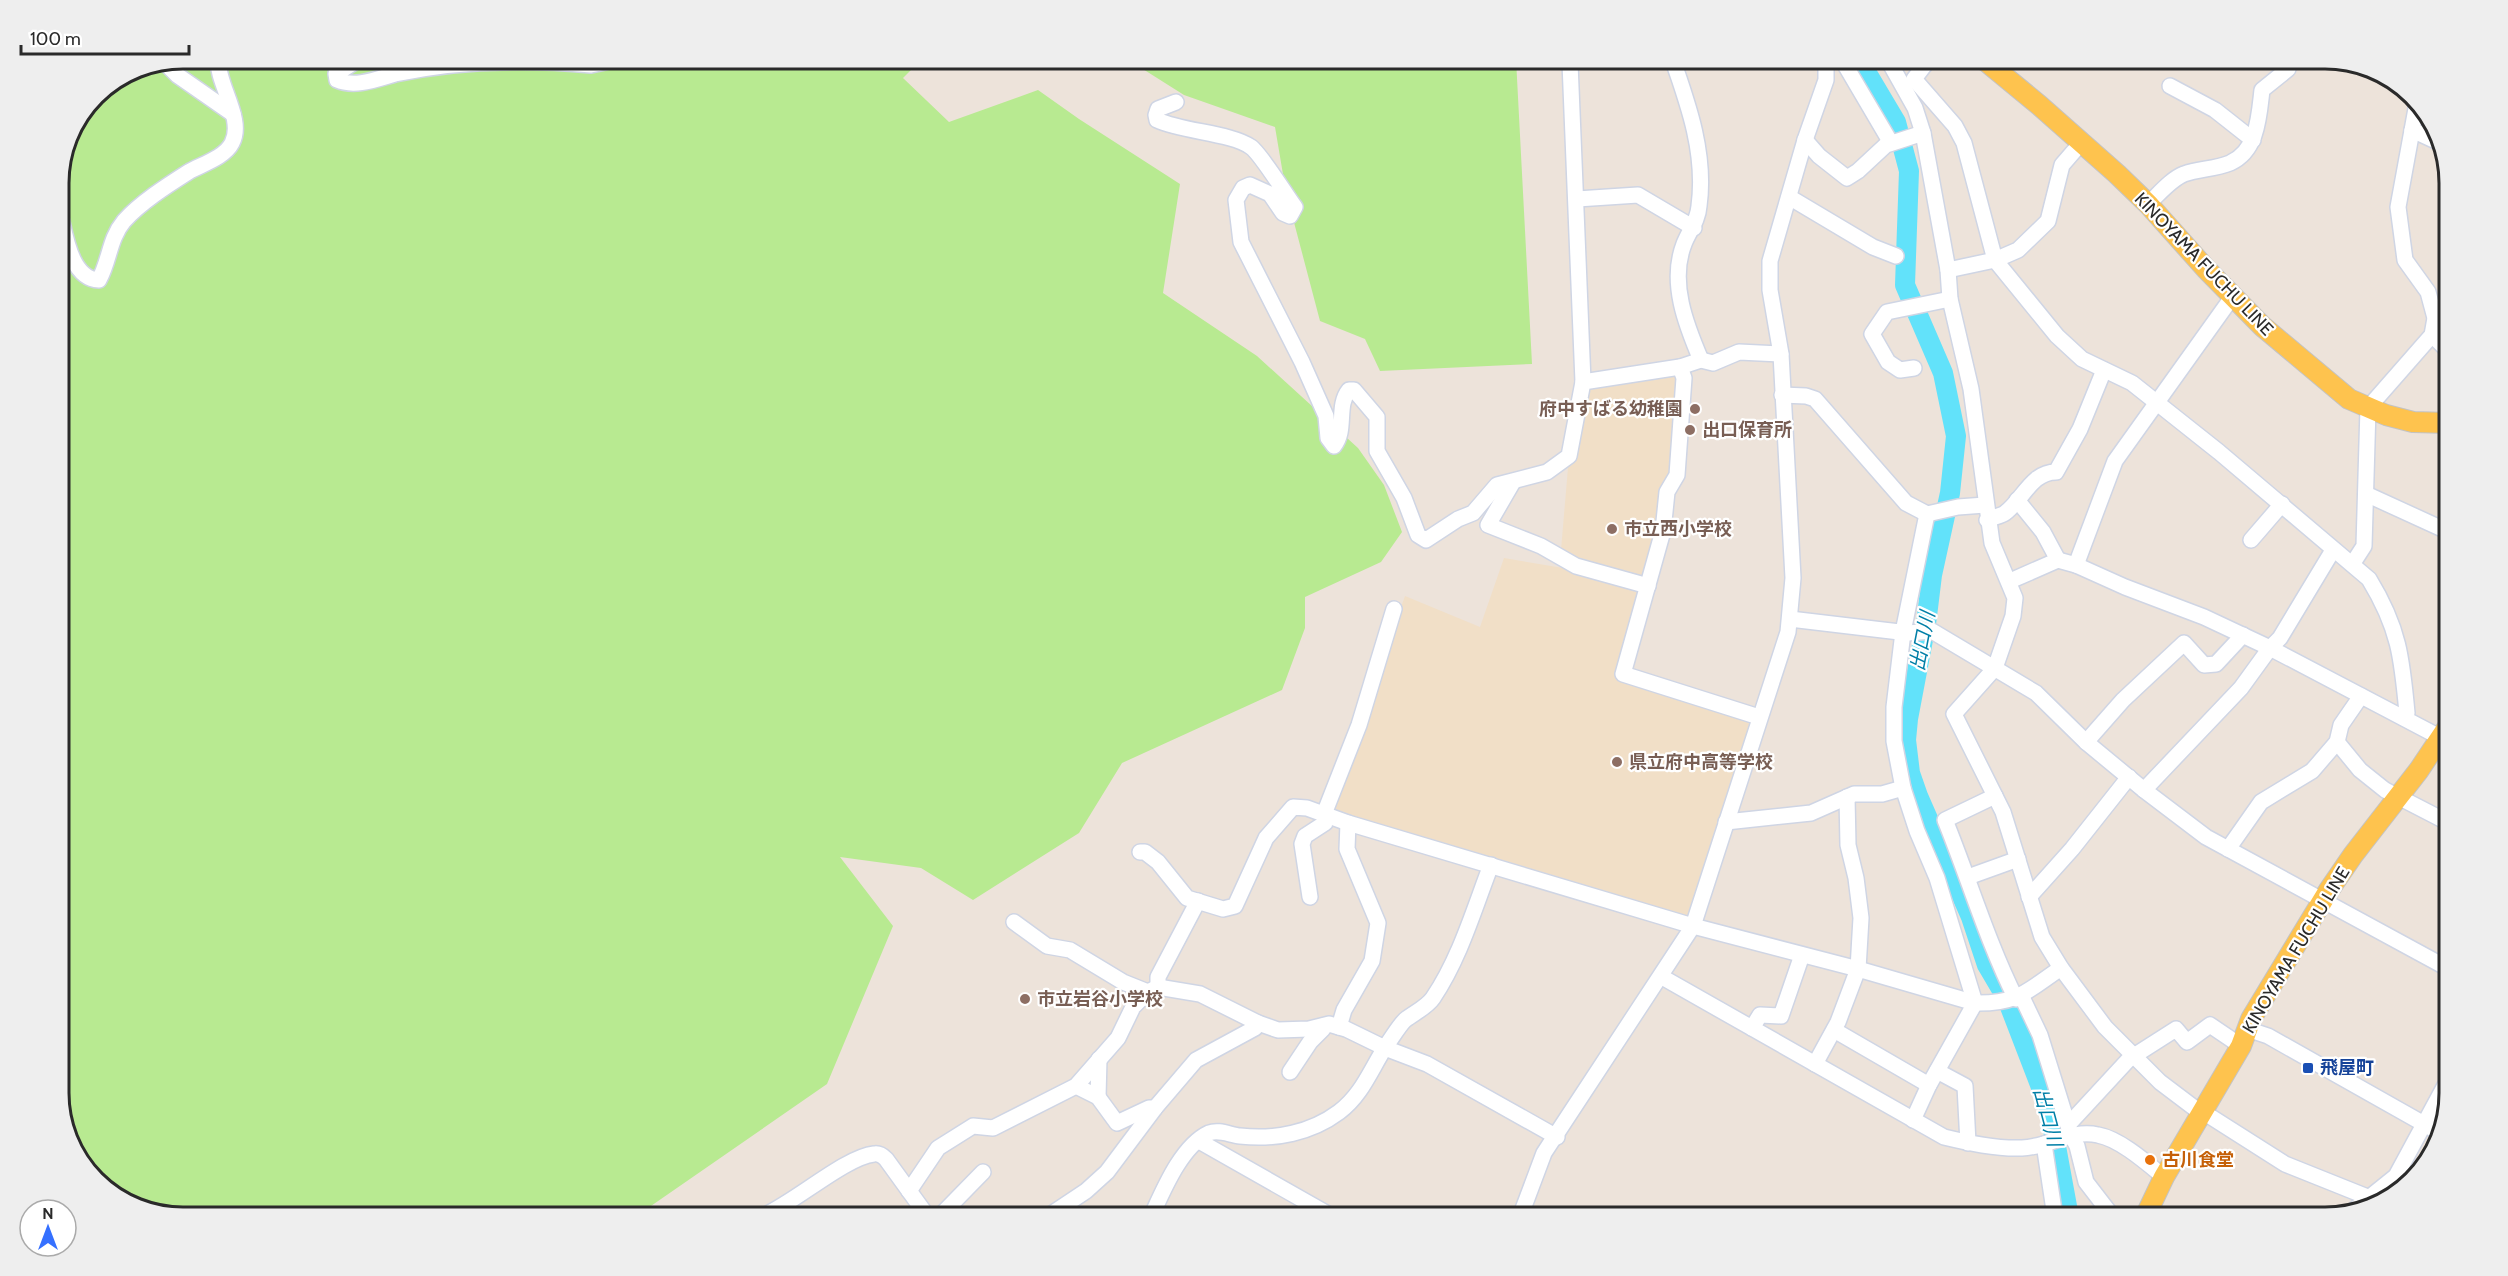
<svg xmlns="http://www.w3.org/2000/svg" width="2508" height="1276" font-family="Cabin,'Noto Sans JP',sans-serif">
<rect width="100%" height="100%" fill="#ede3da"/>
<polygon fill="#f1dfc7" points="1680,367 1677,475 1623,674 1759,717 1693,926 1327,816 1405,596 1480,627 1504,558 1569,569 1576,566 1561,550 1569,456 1583,382"/>
<g fill="#b8ea91">
<polygon points="183,58 922,59 903,78 949,122 1038,90 1079,119 1180,184 1163,293 1257,356 1358,448 1384,485 1402,532 1381,562 1305,597 1305,628 1282,690 1122,763 1079,833 973,900 921,868 840,857 893,926 827,1084 635,1217 183,1217 128,1205 80,1163 59,1102 59,175 68,135 95,95 136,68"/>
<polygon points="1127,59 1516,59 1532,364 1380,371 1365,339 1320,321 1286,192 1275,127 1184,95"/>
</g>
<g fill="none" stroke-linecap="round" stroke-linejoin="round">
<polyline stroke="#62e2fa" stroke-width="20" points="1858,58 1896,122 1909,171 1905,285 1943,373 1956,436 1950,493 1932,575 1926,624 1908,719 1906,740 1910,773 1918,796 1971,917 1987,965 2007,999 2049,1108 2069,1217"/>
<defs>
<g id="minor">
<path d="M 361,58 L 336,74 L 337,80 C 355,88 377,79 395,74 C 460,60 525,59 591,65 L 605,62 L 608,58"/>
<polyline points="1571,58 1570,63 1583,382"/>
<path d="M 1672,58 C 1689,106 1706,155 1699,206 C 1698,221 1689,231 1684,244 C 1669,282 1686,325 1701,360"/>
<polyline points="1841,58 1891,143"/>
<polyline points="1887,58 1915,108 1923,133 1948,270 1950,299 1971,389 1992,543 2015,598 2013,616 1995,668 1954,714 2003,812 2042,937 2061,968 2105,1027 2160,1082 2201,1113 2208,1115 2285,1164 2370,1198"/>
<path d="M 1930,58 L 1914,79 L 1955,126 L 1964,143 L 1995,260 L 2057,336 L 2082,359 L 2132,383 L 2219,452 L 2369,579 C 2399,628 2402,658 2407,713 L 2404,718"/>
<polyline points="164,62 177,75 233,114"/>
<polyline points="2170,86 2215,110 2253,140"/>
<path d="M 1176,102 L 1158,109 L 1156,115 L 1157,120 C 1184,132 1231,133 1251,147 C 1261,154 1286,195 1295,207 L 1290,216 L 1283,213 L 1270,194 L 1250,185 L 1243,188 L 1236,200 L 1241,242 L 1302,362 L 1326,416 L 1328,438 L 1334,446 C 1347,430 1336,406 1349,390 L 1354,390 L 1377,417 L 1377,451 L 1404,498 L 1418,535 L 1426,540 L 1458,519 L 1473,513 L 1497,485 L 1547,472 L 1569,456 L 1583,382 L 1680,367 L 1701,360 L 1713,363 L 1739,352 L 1781,354"/>
<polyline points="2412,130 2438,142"/>
<polyline points="1805,140 1819,156 1847,178 1858,171 1886,145 1923,133"/>
<polyline points="1789,197 1873,247 1896,256"/>
<polyline points="1577,199 1638,195 1694,228"/>
<path d="M 2148,204 C 2158,195 2171,179 2184,174 C 2199,169 2215,169 2230,163 C 2258,151 2259,115 2262,90 L 2288,69 L 2290,58"/>
<path d="M 59,210 C 65,232 70,279 99,280 C 110,260 109,239 124,221 C 141,202 168,185 190,171 C 203,164 225,157 232,143 C 245,119 216,83 218,58"/>
<polyline points="1948,270 1995,260 2018,250 2048,221 2062,165 2081,143"/>
<polyline points="2435,318 2449,299"/>
<polyline points="2432,335 2449,352"/>
<polyline points="1680,367 1684,378 1677,475 1667,492 1663,531 1623,674 1759,717"/>
<polyline points="1914,368 1900,370 1888,362 1872,334 1887,312 1950,299"/>
<polyline points="1782,395 1806,396 1815,399 1906,503 1927,514 1958,507 1985,505"/>
<polyline points="1513,482 1488,525 1541,546 1576,566 1648,586"/>
<polyline points="2366,494 2449,532"/>
<polyline points="2017,500 2043,532 2058,560"/>
<path d="M 1987,520 C 1993,517 2001,516 2005,513 C 2023,500 2031,472 2056,472 L 2080,429 L 2104,370"/>
<polyline points="2251,540 2282,504"/>
<polyline points="2353,563 2364,546 2368,408 2432,335 2435,318 2428,292 2405,260 2398,207 2417,103"/>
<polyline points="2076,565 2115,461 2233,296"/>
<polyline points="2010,581 2058,560 2076,565 2125,587 2204,617 2270,648 2449,742"/>
<polyline points="1790,619 1908,633 1932,631 2036,693 2086,742 2144,790 2206,837 2449,969"/>
<polyline points="2086,742 2123,700 2184,643 2204,665 2216,664 2243,635"/>
<polyline points="2337,742 2360,770 2385,790 2449,823"/>
<polyline points="2144,790 2241,688 2270,648 2280,638 2333,550"/>
<path d="M 1995,796 L 1945,820 C 1969,879 1987,941 2016,999"/>
<polyline points="1726,822 1811,813 1854,794 1882,794 1903,788"/>
<polyline points="2228,849 2261,802 2312,771 2337,742 2341,725 2361,696"/>
<path d="M 1140,852 L 1145,852 L 1158,862 L 1187,898 L 1223,909 L 1235,906 L 1266,838 L 1293,807 L 1307,808 L 1348,823 L 1693,926 L 1858,969 L 1975,1003 C 2018,1004 2027,991 2061,968"/>
<polyline points="1968,877 2018,859"/>
<polyline points="1310,897 1302,844 1305,836 1325,823 1326,809 1359,725 1394,609"/>
<polyline points="2029,897 2072,849 2129,777"/>
<polyline points="1014,922 1047,946 1070,950 1123,982 1148,992"/>
<path d="M 1662,977 L 1944,1137 C 1969,1143 1996,1149 2022,1148 C 2049,1147 2071,1129 2098,1135 C 2120,1139 2147,1163 2164,1177"/>
<polyline points="1158,987 1158,977 1198,901"/>
<polyline points="2021,995 2040,1035 2071,1135 2077,1146 2086,1182 2113,1217"/>
<polyline points="1339,1027 1344,1010 1372,961 1378,923 1347,849 1348,823"/>
<polyline points="1752,1028 1760,1015 1781,1016 1802,955"/>
<polyline points="2247,1029 2268,1036 2440,1133"/>
<polyline points="1834,1030 1929,1085"/>
<polyline points="1815,1064 1838,1022 1858,969 1861,918 1856,878 1848,845 1847,797"/>
<polyline points="1937,1071 1965,1086 1968,1143"/>
<polyline points="1290,1072 1310,1042 1323,1029 1323,1026"/>
<polyline points="1076,1086 1098,1097 1117,1123 1149,1108 1155,1108"/>
<polyline points="1098,1097 1099,1059"/>
<polyline points="1913,1120 1929,1085 1975,1003 1937,878 1917,831 1903,788 1894,741 1894,707 1903,632 1927,514"/>
<polyline points="2068,1125 2129,1059 2176,1029 2187,1042 2210,1025 2241,1046"/>
<polyline points="1199,1141 1333,1217"/>
<polyline points="2044,1144 2055,1217"/>
<polyline points="909,1191 938,1148 973,1126 993,1128 1076,1086 1118,1038 1133,1007 1148,992 1158,987 1200,994 1258,1023 1278,1030 1309,1029 1329,1024 1346,1029 1385,1048 1427,1064 1557,1137"/>
<polyline points="2355,1209 2396,1176 2449,1078"/>
<path d="M 761,1217 C 793,1204 845,1157 874,1154 C 879,1153 883,1156 886,1159 L 928,1217"/>
<polyline points="939,1217 983,1172"/>
<polyline points="1047,1217 1086,1191 1107,1172 1155,1108 1196,1060 1255,1028 1258,1023"/>
<path d="M 1151,1217 C 1163,1191 1181,1146 1209,1133 C 1219,1129 1230,1135 1240,1136 C 1275,1140 1311,1133 1339,1112 C 1362,1095 1371,1069 1386,1046 C 1392,1038 1398,1027 1405,1020 C 1414,1013 1427,1007 1433,998 C 1460,958 1474,909 1491,865"/>
<polyline points="1520,1217 1544,1153 1693,926 1788,632 1793,578 1781,354 1770,290 1770,261 1805,140 1826,80 1826,58"/>
</g>
<g id="major">
<polyline points="1982,58 2039,105 2117,174 2148,204 2206,269 2262,326 2349,399 2386,415 2413,422 2449,423"/>
<polyline points="2145,1217 2164,1177 2241,1046 2251,1019 2329,890 2353,855 2419,770 2449,725"/>
</g>
</defs>
<use href="#minor" stroke="#cfd5e4" stroke-width="18"/>
<use href="#major" stroke="#c3c3c3" stroke-width="22"/>
<use href="#minor" stroke="#fff" stroke-width="15"/>
<use href="#major" stroke="#fec34e" stroke-width="20"/>
</g>
<g fill="#8d6e63" stroke="#fff" stroke-width="2">
<circle cx="1695" cy="409" r="6"/>
<circle cx="1690" cy="430" r="6"/>
<circle cx="1612" cy="529" r="6"/>
<circle cx="1617" cy="762" r="6"/>
<circle cx="1025" cy="999" r="6"/>
</g>
<rect fill="#1a4fb4" stroke="#fff" stroke-width="2" x="2302" y="1062" width="12" height="12" rx="3"/>
<circle fill="#e8710a" stroke="#fff" stroke-width="2" cx="2150" cy="1160" r="6"/>
<g text-anchor="middle" stroke-width="4.5" stroke-linejoin="round" paint-order="stroke">
<g font-size="18" fill="#2a2a2a" stroke="#fff">
<text transform="translate(2204 264) rotate(46)" y="6">KINOYAMA FUCHU LINE</text>
<text transform="translate(2296 950) rotate(-59)" y="6">KINOYAMA FUCHU LINE</text>
</g>
<g font-size="18" font-weight="bold" fill="#785e54" stroke="#fff" text-anchor="start">
<text x="1683" y="415" text-anchor="end">府中すばる幼稚園</text>
<text x="1702" y="436">出口保育所</text>
<text x="1624" y="535">市立西小学校</text>
<text x="1629" y="768">県立府中高等学校</text>
<text x="1037" y="1005">市立岩谷小学校</text>
</g>
<g font-size="18" font-weight="bold" fill="#164399" stroke="#fff" text-anchor="start">
<text x="2320" y="1074">飛屋町</text>
</g>
<g font-size="18" font-weight="bold" fill="#c56008" stroke="#fff" text-anchor="start">
<text x="2162" y="1166">古川食堂</text>
</g>
<g font-size="20" font-style="italic" fill="#007fa7" stroke="#fff">
<text transform="translate(1922 641) rotate(-79)" y="7">出口川</text>
<text transform="translate(2048 1117) rotate(75)" y="7">出口川</text>
</g>
</g>
<path d="M0 0H2508V1276H0ZM183 69H2325A114 114 0 0 1 2439 183V1093A114 114 0 0 1 2325 1207H183A114 114 0 0 1 69 1093V183A114 114 0 0 1 183 69Z" fill="#eee" fill-rule="evenodd"/>
<path fill="none" stroke="#2a2a2a" stroke-width="3" d="M183 69H2325A114 114 0 0 1 2439 183V1093A114 114 0 0 1 2325 1207H183A114 114 0 0 1 69 1093V183A114 114 0 0 1 183 69Z"/>
<g transform="translate(48 1228)"><circle r="28" fill="#ffffff" stroke="#aaaaaa" stroke-width="1.5"/>
<path d="M0-4.5L10 22L0 15L-10 22Z" fill="#3570ff"/>
<text y="-9" font-size="16" font-weight="bold" text-anchor="middle" fill="#2a2a2a">N</text>
</g>
<path d="M21 45v9h168v-9" fill="none" stroke="#2a2a2a" stroke-width="3"/>
<text x="30" y="45" font-size="18" fill="#2a2a2a" stroke="#ffffff" stroke-width="4.5" paint-order="stroke">100 m</text>
</svg>
